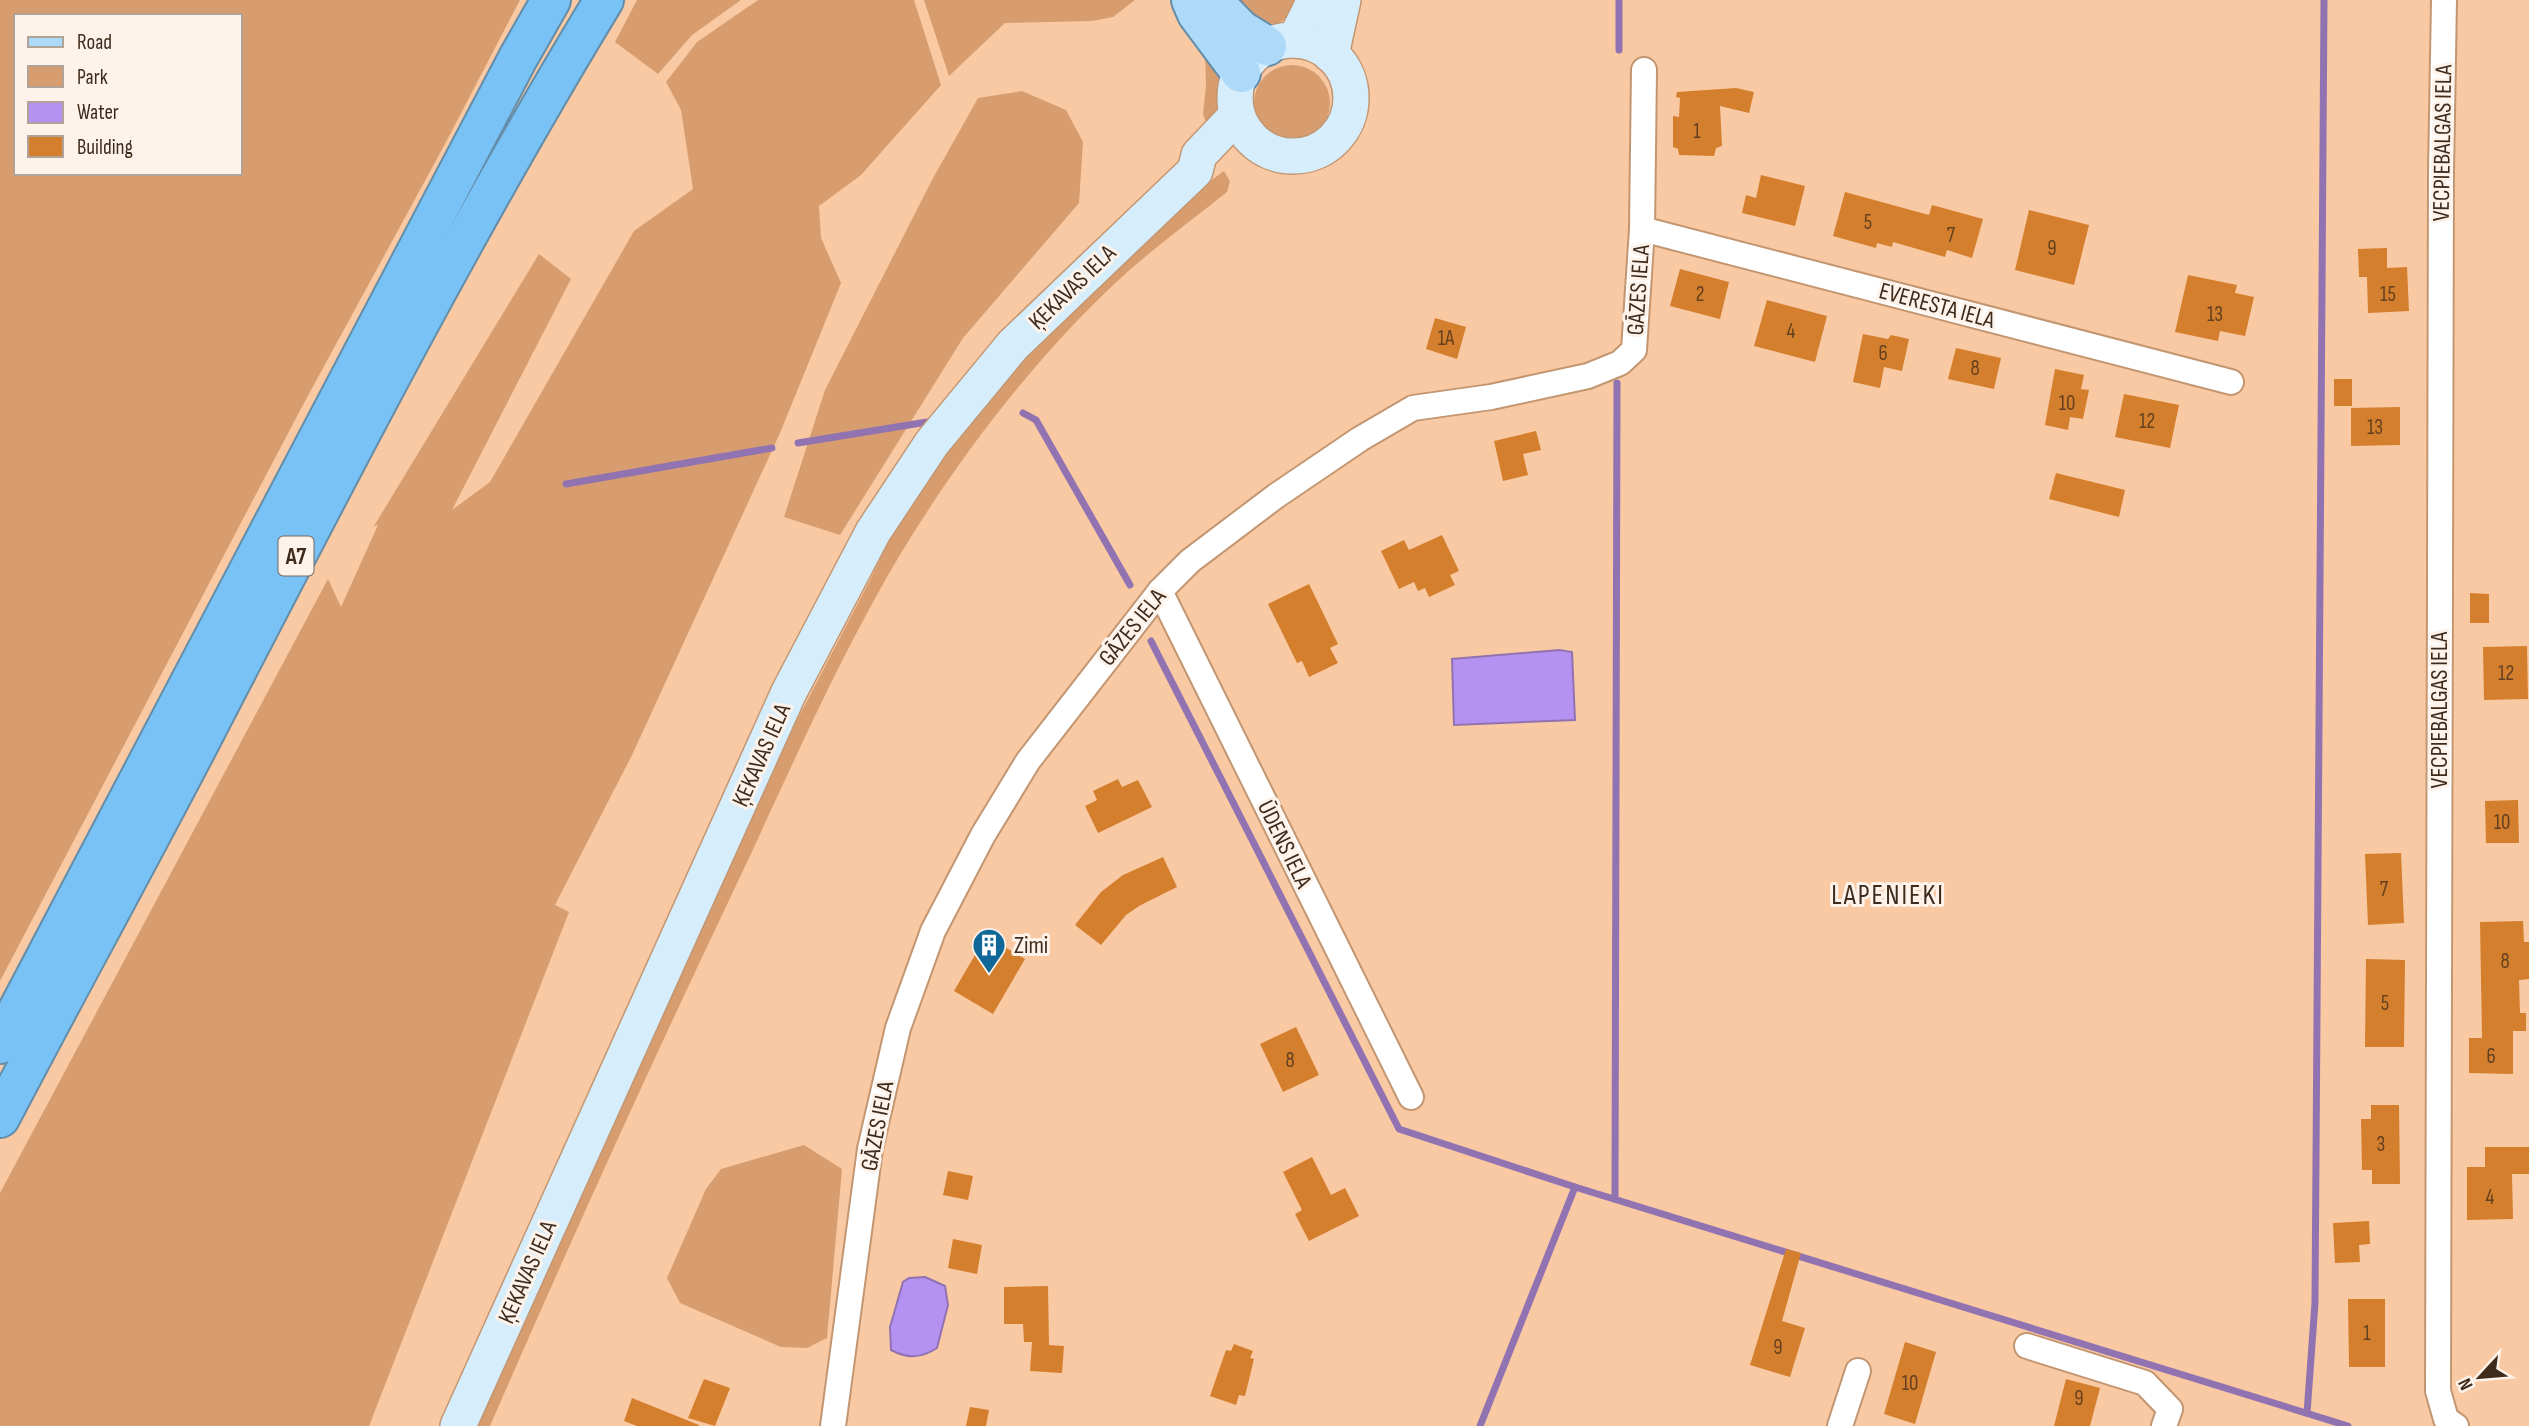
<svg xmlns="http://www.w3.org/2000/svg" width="2529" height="1426" font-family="'Sofia Sans Condensed',sans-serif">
<rect width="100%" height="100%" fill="#f9c9a3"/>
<g fill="#d79d6e" fill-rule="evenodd">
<path d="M 0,0 L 520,0 L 445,144 L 304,403 L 0,981 ZM 16,16 L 240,16 L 240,173 L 16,173 Z"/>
<polygon points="637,0 741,0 692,35 658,74 615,42"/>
<polygon points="758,0 914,0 941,85 861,175 819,206 821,238 841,283 780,433 633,753 555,905 569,912 369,1426 0,1426 0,1193 328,579 341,607 378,525 374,526 539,254 571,279 452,510 490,482 634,231 693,189 681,110 666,82 697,42"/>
<polygon points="924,0 1135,0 1113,17 1092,21 1005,23 949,76"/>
<polygon points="1230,0 1302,0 1293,13 1275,26 1259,25"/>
<polygon points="1205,51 1226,78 1223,115 1209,131 1203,114 1206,85"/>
<circle cx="1292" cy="103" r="38"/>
<polygon points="1022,91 1066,110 1083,142 1079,203 963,338 840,535 784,517 825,390 932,180 978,98"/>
<path d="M 1224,171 L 1230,181 L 1227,192 C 1187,224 1145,254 1108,290 C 1028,367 959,458 901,553 C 836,662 786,780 732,894 C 648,1070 568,1247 490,1426 L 470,1426 L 796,722 L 868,584 L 897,524 L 976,408 L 1170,210 Z"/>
<polygon points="804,1145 842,1169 827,1338 807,1348 781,1347 680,1303 667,1278 706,1189 721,1169"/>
</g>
<g fill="#b592f1" stroke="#9173b1" stroke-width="2">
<polygon points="1559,650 1572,652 1575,720 1454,725 1452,659"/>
<path d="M 925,1277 L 945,1286 L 948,1305 L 937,1348 C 922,1358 908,1359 891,1350 L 890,1327 L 903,1282 L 909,1278 Z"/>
</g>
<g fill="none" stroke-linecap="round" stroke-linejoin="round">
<g stroke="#9173b1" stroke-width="7">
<polyline points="1619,50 1619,0"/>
<polyline points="1023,413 1036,420 1130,585"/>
<polyline points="798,443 927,422"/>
<polyline points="566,484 772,448"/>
<polyline points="1151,641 1399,1129 1575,1187"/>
<polyline points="1615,1199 1617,383"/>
<polyline points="2307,1413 2315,1303 2324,0"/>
<polyline points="1480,1426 1575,1187 2348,1426"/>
</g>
</g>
<g fill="#d47f2d">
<polygon points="1736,88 1754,92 1749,113 1720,106 1722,146 1716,148 1714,156 1679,155 1678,149 1673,147 1673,116 1679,117 1680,98 1676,97 1677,92"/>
<polygon points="1761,175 1805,186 1795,226 1742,213 1746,195 1756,198"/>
<polygon points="1845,192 1929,215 1932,205 1983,219 1972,258 1947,250 1945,257 1893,242 1892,247 1877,243 1876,248 1833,236"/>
<polygon points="2029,210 2089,225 2074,285 2015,270"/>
<polygon points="2387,248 2387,268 2407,267 2409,311 2368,313 2367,277 2359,277 2358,249"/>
<polygon points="1680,269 1729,282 1720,319 1670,306"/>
<polygon points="2188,275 2237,285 2235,293 2254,297 2245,336 2220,331 2218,341 2175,332"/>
<polygon points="1767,300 1827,316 1815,362 1754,346"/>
<polygon points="1435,318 1466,327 1457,359 1426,349"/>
<polygon points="1863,334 1888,339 1891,335 1909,339 1902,371 1884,367 1880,388 1853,382"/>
<polygon points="1956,348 2001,358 1994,389 1948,379"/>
<polygon points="2055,369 2084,375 2081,389 2089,390 2083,419 2070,417 2068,430 2045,425"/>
<rect x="2334" y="379" width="18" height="27"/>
<polygon points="2124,394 2179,405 2170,448 2115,437"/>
<polygon points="2400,407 2400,445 2351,446 2351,408"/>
<polygon points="1536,431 1541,450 1523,454 1528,475 1503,481 1494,441"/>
<polygon points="2056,473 2125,490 2119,517 2049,499"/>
<polygon points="1442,535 1459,571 1450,575 1455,585 1429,597 1425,588 1418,591 1414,582 1399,589 1381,551 1404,540 1409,550"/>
<polygon points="1309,584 1338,644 1330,648 1338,663 1309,677 1302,661 1297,663 1268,604"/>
<polygon points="2470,593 2489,594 2489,623 2470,623"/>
<polygon points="2527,646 2528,699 2484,700 2483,647"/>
<polygon points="1118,779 1122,787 1138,780 1152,807 1098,833 1085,806 1097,800 1093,791"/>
<polygon points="2518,800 2519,843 2486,843 2485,801"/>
<polygon points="2401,853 2404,923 2368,925 2365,854"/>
<polygon points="1163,857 1177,887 1139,906 1126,915 1101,945 1075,925 1101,892 1123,875"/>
<polygon points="2523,921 2524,942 2529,942 2529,979 2519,980 2520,1013 2526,1013 2526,1031 2513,1031 2513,1074 2469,1073 2469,1038 2482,1038 2480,922"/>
<polygon points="986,936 1025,959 993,1014 954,991"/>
<polygon points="2366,959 2405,960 2404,1047 2365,1047"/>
<polygon points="1296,1027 1319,1075 1283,1092 1260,1044"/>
<polygon points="2371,1105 2399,1105 2400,1184 2372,1184 2372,1170 2362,1170 2361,1119 2371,1119"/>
<polygon points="2485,1147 2529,1147 2529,1174 2512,1174 2513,1219 2467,1220 2467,1167 2485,1167"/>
<polygon points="1312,1157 1331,1195 1345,1188 1359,1216 1309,1241 1295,1214 1302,1210 1283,1172"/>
<polygon points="948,1171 973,1176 968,1200 943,1195"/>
<polygon points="2369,1221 2370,1244 2359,1245 2360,1262 2335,1263 2333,1223"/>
<polygon points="953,1239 982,1245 977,1274 948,1268"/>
<polygon points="1786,1249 1801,1253 1782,1321 1805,1328 1790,1377 1750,1365"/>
<polygon points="1048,1286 1049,1345 1064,1346 1062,1373 1030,1371 1032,1342 1024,1342 1023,1324 1004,1324 1004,1287"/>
<polygon points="2348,1299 2385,1299 2385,1367 2349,1367"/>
<polygon points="1905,1342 1936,1352 1915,1424 1884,1414"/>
<polygon points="1234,1344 1253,1351 1250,1358 1254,1359 1245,1396 1239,1395 1236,1405 1210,1396 1226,1350 1231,1351"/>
<polygon points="704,1379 730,1388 715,1426 688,1418"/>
<polygon points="2066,1379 2100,1388 2090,1426 2054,1426"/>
<polygon points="632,1398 699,1425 699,1426 637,1426 624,1421"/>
<polygon points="970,1407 989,1410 986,1426 966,1426"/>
</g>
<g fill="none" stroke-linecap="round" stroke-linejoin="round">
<defs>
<g id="street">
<polyline points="2444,0 2441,172 2438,1391 2446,1419 2456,1426"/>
<polyline points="1642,229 2231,382"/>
<polyline points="1160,591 1411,1097"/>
<polyline points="2027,1346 2145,1383 2170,1409 2164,1426"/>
<polyline points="833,1426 870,1149 898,1028 933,931 983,835 1028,761 1160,591 1190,561 1276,496 1360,439 1413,408 1491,397 1588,376 1620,363 1634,350 1642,229 1644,70"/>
<polyline points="1840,1426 1858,1371"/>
</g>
<g id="secondary">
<polyline points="1295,40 1315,0"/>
<circle cx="1293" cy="98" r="58"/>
<polyline points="1331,55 1343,0"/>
<polyline points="458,1426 789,692 873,532 932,443 1013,345 1195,171 1199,155 1237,115"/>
</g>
<g id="primary">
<polyline points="1191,0 1197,14 1241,73"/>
<polyline points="1212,0 1241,30 1267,46"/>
</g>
<g id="highway">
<polyline points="0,1044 518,58 551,0"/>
<path d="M 0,1118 C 66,992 135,867 201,740 C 330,491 458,240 604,0"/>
</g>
</defs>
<use href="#street" stroke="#c39672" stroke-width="28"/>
<use href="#secondary" stroke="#c39672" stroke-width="38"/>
<use href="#primary" stroke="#648da9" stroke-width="42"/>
<use href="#highway" stroke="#648da9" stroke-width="42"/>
<use href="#street" stroke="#fff" stroke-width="24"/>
<use href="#secondary" stroke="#d6edfc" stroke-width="35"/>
<use href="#primary" stroke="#aedaf9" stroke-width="38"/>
<use href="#highway" stroke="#78c2f5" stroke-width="38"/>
</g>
<defs>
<symbol id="building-pin" viewBox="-11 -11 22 30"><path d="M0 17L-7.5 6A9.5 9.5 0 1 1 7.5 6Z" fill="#0f6898" stroke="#fdf3eb"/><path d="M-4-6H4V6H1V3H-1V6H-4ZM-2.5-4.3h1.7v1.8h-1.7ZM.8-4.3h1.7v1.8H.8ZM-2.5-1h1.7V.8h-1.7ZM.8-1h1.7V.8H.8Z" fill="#fff"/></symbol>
</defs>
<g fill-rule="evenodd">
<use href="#building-pin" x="970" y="926" width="38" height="52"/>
</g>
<g text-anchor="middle" stroke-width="6" stroke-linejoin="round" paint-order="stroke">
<g font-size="21" fill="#644020">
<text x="1697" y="138">1</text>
<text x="1868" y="229">5</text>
<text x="1951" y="242">7</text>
<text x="2052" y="255">9</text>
<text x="1700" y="301">2</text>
<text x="2388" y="301">15</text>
<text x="2215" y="321">13</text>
<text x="1791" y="338">4</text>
<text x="1446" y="345">1A</text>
<text x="1883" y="360">6</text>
<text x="1975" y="375">8</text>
<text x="2067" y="410">10</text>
<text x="2147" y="428">12</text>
<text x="2375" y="434">13</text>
<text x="2506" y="680">12</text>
<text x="2502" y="829">10</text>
<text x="2384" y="896">7</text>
<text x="2505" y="968">8</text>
<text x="2385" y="1010">5</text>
<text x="2491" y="1063">6</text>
<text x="1290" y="1067">8</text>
<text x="2381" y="1151">3</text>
<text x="2490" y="1204">4</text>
<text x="2367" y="1340">1</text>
<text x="1778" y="1354">9</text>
<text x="1910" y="1390">10</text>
<text x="2079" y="1405">9</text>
</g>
<rect fill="#fdf3eb" stroke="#77675a" stroke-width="2" x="278.5" y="536.5" width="35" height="39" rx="5"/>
<g font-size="23" font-weight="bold" fill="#3e2b1c">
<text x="296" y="564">A7</text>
</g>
<g font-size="24" fill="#3e2b1c" stroke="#fdf3eb">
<text transform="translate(2442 143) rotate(-89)" y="8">VECPIEBALGAS IELA</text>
<text transform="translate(1072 287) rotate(-44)" y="8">ĶEKAVAS IELA</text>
<text transform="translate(1638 290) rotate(-86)" y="8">GĀZES IELA</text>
<text transform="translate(1937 305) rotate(15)" y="8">EVERESTA IELA</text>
<text transform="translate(1132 627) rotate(-51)" y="8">GĀZES IELA</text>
<text transform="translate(2439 710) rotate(-90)" y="8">VECPIEBALGAS IELA</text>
<text transform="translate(761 755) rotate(-66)" y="8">ĶEKAVAS IELA</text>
<text transform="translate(1285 844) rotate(64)" y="8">ŪDENS IELA</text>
<text transform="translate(877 1126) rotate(-79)" y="8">GĀZES IELA</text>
<text transform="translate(527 1272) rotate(-66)" y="8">ĶEKAVAS IELA</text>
</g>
<g font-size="24" fill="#3e2b1c" stroke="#fdf3eb" text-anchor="start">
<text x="1014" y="953">Zimi</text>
</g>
<g font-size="28" letter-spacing="2" fill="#3e2b1c" stroke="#fdf3eb">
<text x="1888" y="904">LAPENIEKI</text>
</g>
</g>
<rect x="14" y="14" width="228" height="161" fill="#fdf3eb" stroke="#b1a398" stroke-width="2"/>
<rect x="28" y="37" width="35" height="10" fill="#aedaf9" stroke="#b1a398" stroke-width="2"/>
<text x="77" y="49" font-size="21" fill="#3e2b1c">Road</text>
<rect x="28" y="66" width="35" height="21" fill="#d79d6e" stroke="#b1a398" stroke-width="2"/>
<text x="77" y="84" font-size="21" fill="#3e2b1c">Park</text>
<rect x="28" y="102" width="35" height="21" fill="#b592f1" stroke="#b1a398" stroke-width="2"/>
<text x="77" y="119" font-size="21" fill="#3e2b1c">Water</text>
<rect x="28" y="136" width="35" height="21" fill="#d47f2d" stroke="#b1a398" stroke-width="2"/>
<text x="77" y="154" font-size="21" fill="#3e2b1c">Building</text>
<g transform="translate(2480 1377) rotate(244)" stroke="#fdf3eb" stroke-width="5" paint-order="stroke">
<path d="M0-5L12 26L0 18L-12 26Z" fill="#3e2b1c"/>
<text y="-10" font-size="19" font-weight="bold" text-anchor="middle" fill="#3e2b1c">N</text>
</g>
</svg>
